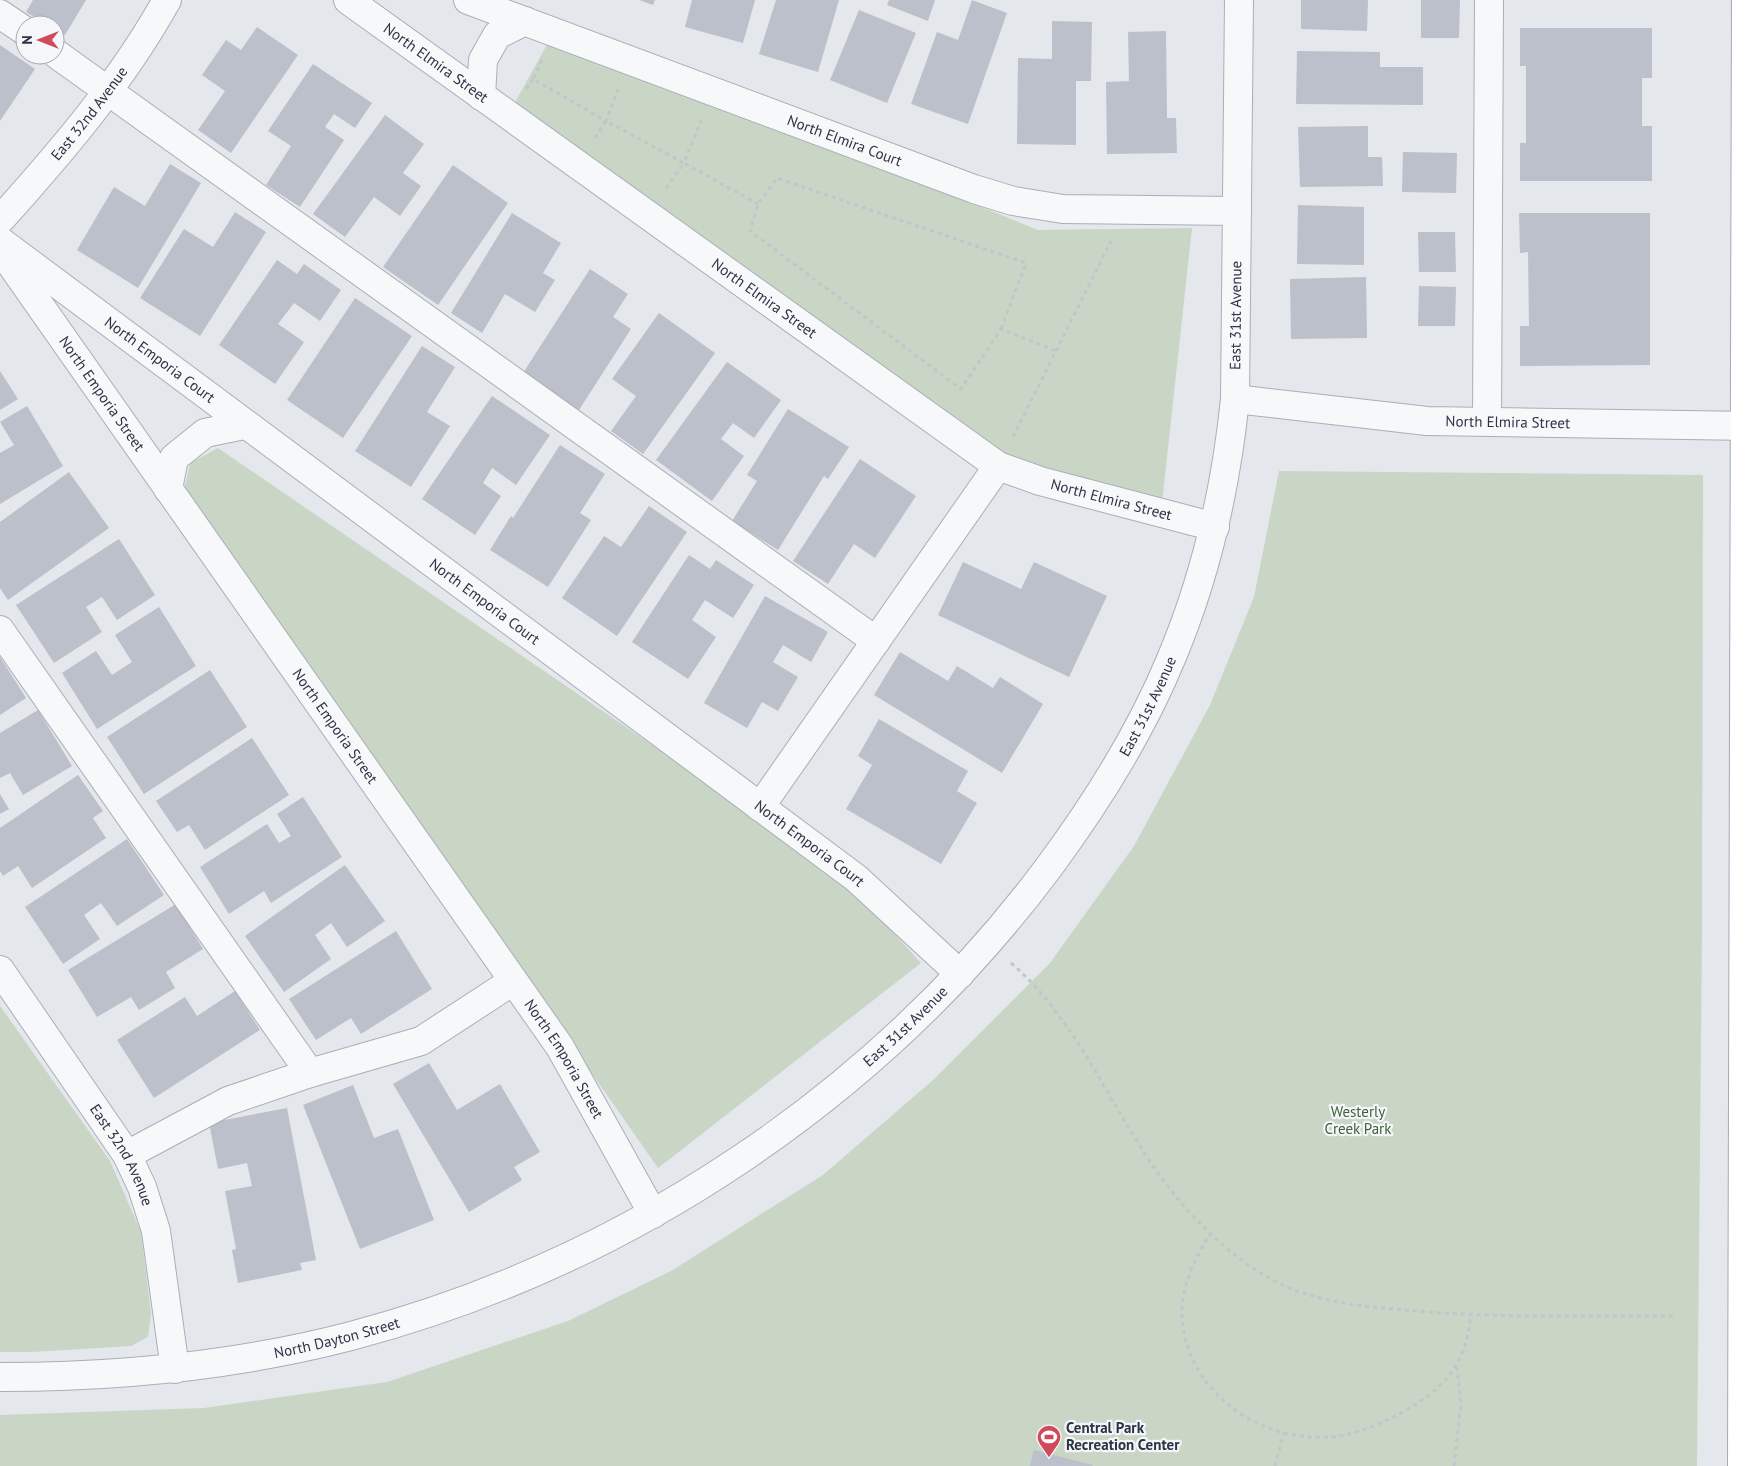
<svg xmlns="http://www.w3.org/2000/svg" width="1750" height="1466" font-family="'PT Sans',sans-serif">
<rect width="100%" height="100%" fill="#e4e7ec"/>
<g fill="#c9d6c5">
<polygon points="554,32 1038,230 1192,228 1162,503 998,466 508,115"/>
<polygon points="218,448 838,872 921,963 658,1168 184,490 190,463"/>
<polygon points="1279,471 1703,475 1702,934 1697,1466 0,1466 0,1415 204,1408 387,1382 568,1321 671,1271 823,1175 933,1080 1050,963 1134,846 1210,705 1254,597"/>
<polygon points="0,1006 110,1161 141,1232 151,1313 148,1337 131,1346 32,1352 0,1352"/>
</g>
<g fill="#bbc0ca">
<polygon points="33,0 86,0 65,35 55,29 55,25 48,25 26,12"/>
<polygon points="639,0 655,0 653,5"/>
<polygon points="692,0 755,0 743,43 685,27"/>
<polygon points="776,0 839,0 818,72 759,54"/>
<polygon points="889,0 935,0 928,21 887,5"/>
<polygon points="972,0 1007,13 968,124 911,104 937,32 958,40"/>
<polygon points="1301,0 1368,0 1367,31 1301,29"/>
<polygon points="1421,0 1460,0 1459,38 1421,38"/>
<polygon points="859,10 916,33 887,103 830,80"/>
<polygon points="1052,21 1092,22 1091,81 1076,81 1076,145 1017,144 1018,58 1052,59"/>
<polygon points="257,27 298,55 231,153 198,130 225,91 202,75 226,40 241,50"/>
<polygon points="1520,28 1652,28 1652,78 1642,78 1642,126 1652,126 1652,181 1520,181 1520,143 1526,143 1526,66 1520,66"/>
<polygon points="1166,31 1167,118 1176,118 1177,153 1107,154 1106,82 1129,81 1128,32"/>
<polygon points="0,45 35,69 0,121"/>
<polygon points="1297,51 1380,52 1380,67 1423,67 1423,105 1296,104"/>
<polygon points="313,64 372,103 355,128 334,114 325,127 344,140 300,207 266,185 291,146 268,131"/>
<polygon points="385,115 424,144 403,173 421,186 400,216 374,197 345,237 313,214"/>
<polygon points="1368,126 1368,157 1382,157 1383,186 1300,187 1298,127"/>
<polygon points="1403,152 1457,153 1456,193 1402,192"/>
<polygon points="170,164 201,183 138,288 77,250 114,187 145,206"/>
<polygon points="453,165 508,203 438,305 383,267"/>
<polygon points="1298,205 1364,207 1364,265 1297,264"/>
<polygon points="235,212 266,232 200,336 140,298 184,229 213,247"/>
<polygon points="512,213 561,243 543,273 555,280 535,312 505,294 482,333 451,313"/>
<polygon points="1519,213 1650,213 1650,365 1520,366 1520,326 1529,326 1528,252 1520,253"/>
<polygon points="1418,232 1455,232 1456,272 1419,272"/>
<polygon points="277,260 297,274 304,264 341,290 320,321 294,303 278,324 304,342 275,384 219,345"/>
<polygon points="590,269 628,294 613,317 631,329 579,410 523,373"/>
<polygon points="1366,277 1367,338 1291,339 1290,279"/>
<polygon points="1419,286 1456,287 1455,326 1418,326"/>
<polygon points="355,298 412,336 343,438 287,400"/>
<polygon points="659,313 715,353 643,454 611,431 636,396 612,379"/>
<polygon points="422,346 455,367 427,412 450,426 411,487 355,451"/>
<polygon points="727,362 781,400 754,438 733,423 721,439 744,456 712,501 656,460"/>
<polygon points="0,371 18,399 0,410"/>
<polygon points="492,396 550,435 516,485 492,468 483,483 501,496 475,535 422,499"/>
<polygon points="27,406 63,466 0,504 0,453 14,445 0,422"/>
<polygon points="788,409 849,447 828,479 824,476 778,550 732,521 757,481 747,475"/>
<polygon points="560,445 605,474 580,513 591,520 548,587 490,550 511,516 513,518"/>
<polygon points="860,459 916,496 875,558 854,544 828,584 793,561"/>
<polygon points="69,472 109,528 8,600 0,588 0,522"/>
<polygon points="649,506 687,532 617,636 562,598 604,536 621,547"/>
<polygon points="119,539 155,595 117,620 102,597 86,607 102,632 54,663 16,605"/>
<polygon points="689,555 710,569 716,560 754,585 733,618 705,600 692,620 716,637 688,679 632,642"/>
<polygon points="963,562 1021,589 1034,562 1107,596 1069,677 938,615"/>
<polygon points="765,596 828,632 811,662 783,645 773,662 798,677 778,711 762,702 747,728 704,703"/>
<polygon points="159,607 196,666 97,729 62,673 96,651 112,675 132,662 115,635"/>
<polygon points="900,652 948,681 957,666 993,688 1000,677 1043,704 1002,773 874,695"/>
<polygon points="0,657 26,698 0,715"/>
<polygon points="210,670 247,727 144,794 107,737"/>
<polygon points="38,710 72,766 23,795 10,773 0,778 0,733"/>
<polygon points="879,719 968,771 957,791 977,803 941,864 846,809 872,765 858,756"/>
<polygon points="252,738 289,795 205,850 189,825 177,832 156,801"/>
<polygon points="78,775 103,811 93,818 106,838 32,888 18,866 3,876 0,871 0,828"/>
<polygon points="0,794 9,809 0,814"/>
<polygon points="303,797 342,857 271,903 264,891 229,914 200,867 267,824 279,843 291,836 277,814"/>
<polygon points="127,839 164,895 117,926 101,903 84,915 100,939 63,964 25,907"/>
<polygon points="345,865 385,921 347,947 331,923 315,935 331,959 284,992 245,936"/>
<polygon points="176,904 203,949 166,972 175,988 139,1010 131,997 97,1017 68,970"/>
<polygon points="396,931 432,989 361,1034 351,1018 316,1040 289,999"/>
<polygon points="235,991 260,1030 154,1098 117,1040 185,997 197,1016"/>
<polygon points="429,1063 457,1110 500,1084 540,1152 514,1167 522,1180 469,1212 393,1084"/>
<polygon points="353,1085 374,1138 398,1129 434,1220 360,1249 303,1105"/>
<polygon points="287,1108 316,1260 300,1263 302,1270 238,1283 232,1250 236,1249 225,1191 252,1186 247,1163 218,1169 209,1123"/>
<polygon points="1034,1450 1093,1465 1093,1466 1030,1466"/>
</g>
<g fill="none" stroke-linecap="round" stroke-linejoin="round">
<defs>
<g id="minor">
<path id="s1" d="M 348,0 L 998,466 L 1040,481 L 1215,527"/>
<path id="s2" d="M 468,0 L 974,189 L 1013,201 L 1063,209 L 1237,211"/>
<polyline points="0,14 25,31"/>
<polyline points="55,53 876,641"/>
<polyline points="481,96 483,60 497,35 525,21"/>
<path id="s3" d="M 0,220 C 62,151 122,81 167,0"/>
<path id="s4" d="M 0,241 L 856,878 L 960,974"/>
<path id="s5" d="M 3,253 L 560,1047 L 653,1214"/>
<path id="s6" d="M 1235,399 L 1427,421 L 1750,426"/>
<polyline points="1487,421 1489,0"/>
<polyline points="168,489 174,458 205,433 244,425"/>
<polyline points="0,630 310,1073"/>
<polyline points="760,807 998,466"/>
<path id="s7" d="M 0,970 L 127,1155 L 142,1187 L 156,1231 L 175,1369"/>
<polyline points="127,1155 228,1101 310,1073 421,1041 513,981"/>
<path id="s8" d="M 0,1377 C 119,1377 236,1366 351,1336 C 627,1263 878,1096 1049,867 C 1097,802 1140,734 1171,659 C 1206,576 1226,488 1235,399 L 1239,0"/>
</g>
<polyline id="major" points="1742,1466 1746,0"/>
</defs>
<use href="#minor" stroke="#a9aeb7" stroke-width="30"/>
<use href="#major" stroke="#a3abb8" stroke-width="30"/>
<g stroke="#c2c5cb" stroke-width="3" stroke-dasharray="4 4" stroke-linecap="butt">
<polyline points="542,60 533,79 606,121 618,89"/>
<polyline points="526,89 533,79"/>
<polyline points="595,138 606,121 684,163 701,120"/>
<polyline points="666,188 684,163 758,204"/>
<polyline points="1001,329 1026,263 777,178 758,204 750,231 961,389 1001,329 1056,351"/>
<polyline points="1013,437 1111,241"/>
<path d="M 1011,963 C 1074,1017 1107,1099 1153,1166 C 1184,1211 1227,1256 1275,1281 C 1319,1304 1368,1307 1416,1311 C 1503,1318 1589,1316 1676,1316"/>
<path d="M 1211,1232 C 1197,1256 1183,1281 1182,1309 C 1181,1390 1262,1447 1339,1436 C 1362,1432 1382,1423 1403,1412 C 1446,1387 1465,1366 1471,1315"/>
<polyline points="1275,1466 1284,1432"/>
<polyline points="1454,1466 1461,1405 1457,1368"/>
</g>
<use href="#minor" stroke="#f7f8fa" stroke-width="28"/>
<use href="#major" stroke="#fff" stroke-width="28"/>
</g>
<defs>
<symbol id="stadium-pin" viewBox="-11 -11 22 30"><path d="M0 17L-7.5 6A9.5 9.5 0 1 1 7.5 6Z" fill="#d1495b" stroke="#f4f6f9"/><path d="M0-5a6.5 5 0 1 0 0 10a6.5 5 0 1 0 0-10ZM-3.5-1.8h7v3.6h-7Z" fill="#fff"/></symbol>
</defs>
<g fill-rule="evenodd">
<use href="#stadium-pin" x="1035" y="1423" width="28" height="38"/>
</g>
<g text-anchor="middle" stroke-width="4.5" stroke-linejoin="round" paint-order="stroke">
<g font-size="15" fill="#2b3445" stroke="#f4f6f9">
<text dy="5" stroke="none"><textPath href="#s1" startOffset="108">North Elmira Street</textPath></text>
<text dy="5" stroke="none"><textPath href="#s3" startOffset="139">East 32nd Avenue</textPath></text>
<text dy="5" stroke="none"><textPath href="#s2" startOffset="402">North Elmira Court</textPath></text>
<text dy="5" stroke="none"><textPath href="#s1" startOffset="512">North Elmira Street</textPath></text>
<text dy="5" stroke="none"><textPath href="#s8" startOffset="1805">East 31st Avenue</textPath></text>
<text dy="5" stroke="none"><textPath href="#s4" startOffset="199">North Emporia Court</textPath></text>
<text dy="5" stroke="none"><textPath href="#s5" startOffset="172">North Emporia Street</textPath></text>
<text dy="5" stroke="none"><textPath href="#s6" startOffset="274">North Elmira Street</textPath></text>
<text dy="5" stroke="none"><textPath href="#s1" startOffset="918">North Elmira Street</textPath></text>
<text dy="5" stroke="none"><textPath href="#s4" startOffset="604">North Emporia Court</textPath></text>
<text dy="5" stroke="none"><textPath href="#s8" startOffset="1400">East 31st Avenue</textPath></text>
<text dy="5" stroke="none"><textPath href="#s5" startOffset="578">North Emporia Street</textPath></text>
<text dy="5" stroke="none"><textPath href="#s4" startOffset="1009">North Emporia Court</textPath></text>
<text dy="5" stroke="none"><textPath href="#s8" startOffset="996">East 31st Avenue</textPath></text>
<text dy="5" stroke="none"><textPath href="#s5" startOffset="982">North Emporia Street</textPath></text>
<text dy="5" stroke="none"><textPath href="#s7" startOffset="222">East 32nd Avenue</textPath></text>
<text dy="5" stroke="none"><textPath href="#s8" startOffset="340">North Dayton Street</textPath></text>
</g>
<g font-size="15" fill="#3f6138" stroke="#f4f6f9">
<text x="1358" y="1117">Westerly<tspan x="1358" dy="17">Creek Park</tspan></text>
</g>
<g font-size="15" font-weight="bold" fill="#2b3445" stroke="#f4f6f9" text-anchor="start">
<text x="1066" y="1433">Central Park<tspan x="1066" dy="17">Recreation Center</tspan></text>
</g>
</g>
<g transform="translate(40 40) rotate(270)"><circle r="24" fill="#f4f6f9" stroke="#a4a8b1"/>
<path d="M0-4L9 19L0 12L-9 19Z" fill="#d1495b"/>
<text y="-8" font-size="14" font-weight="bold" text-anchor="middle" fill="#2b3445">N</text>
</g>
</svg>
